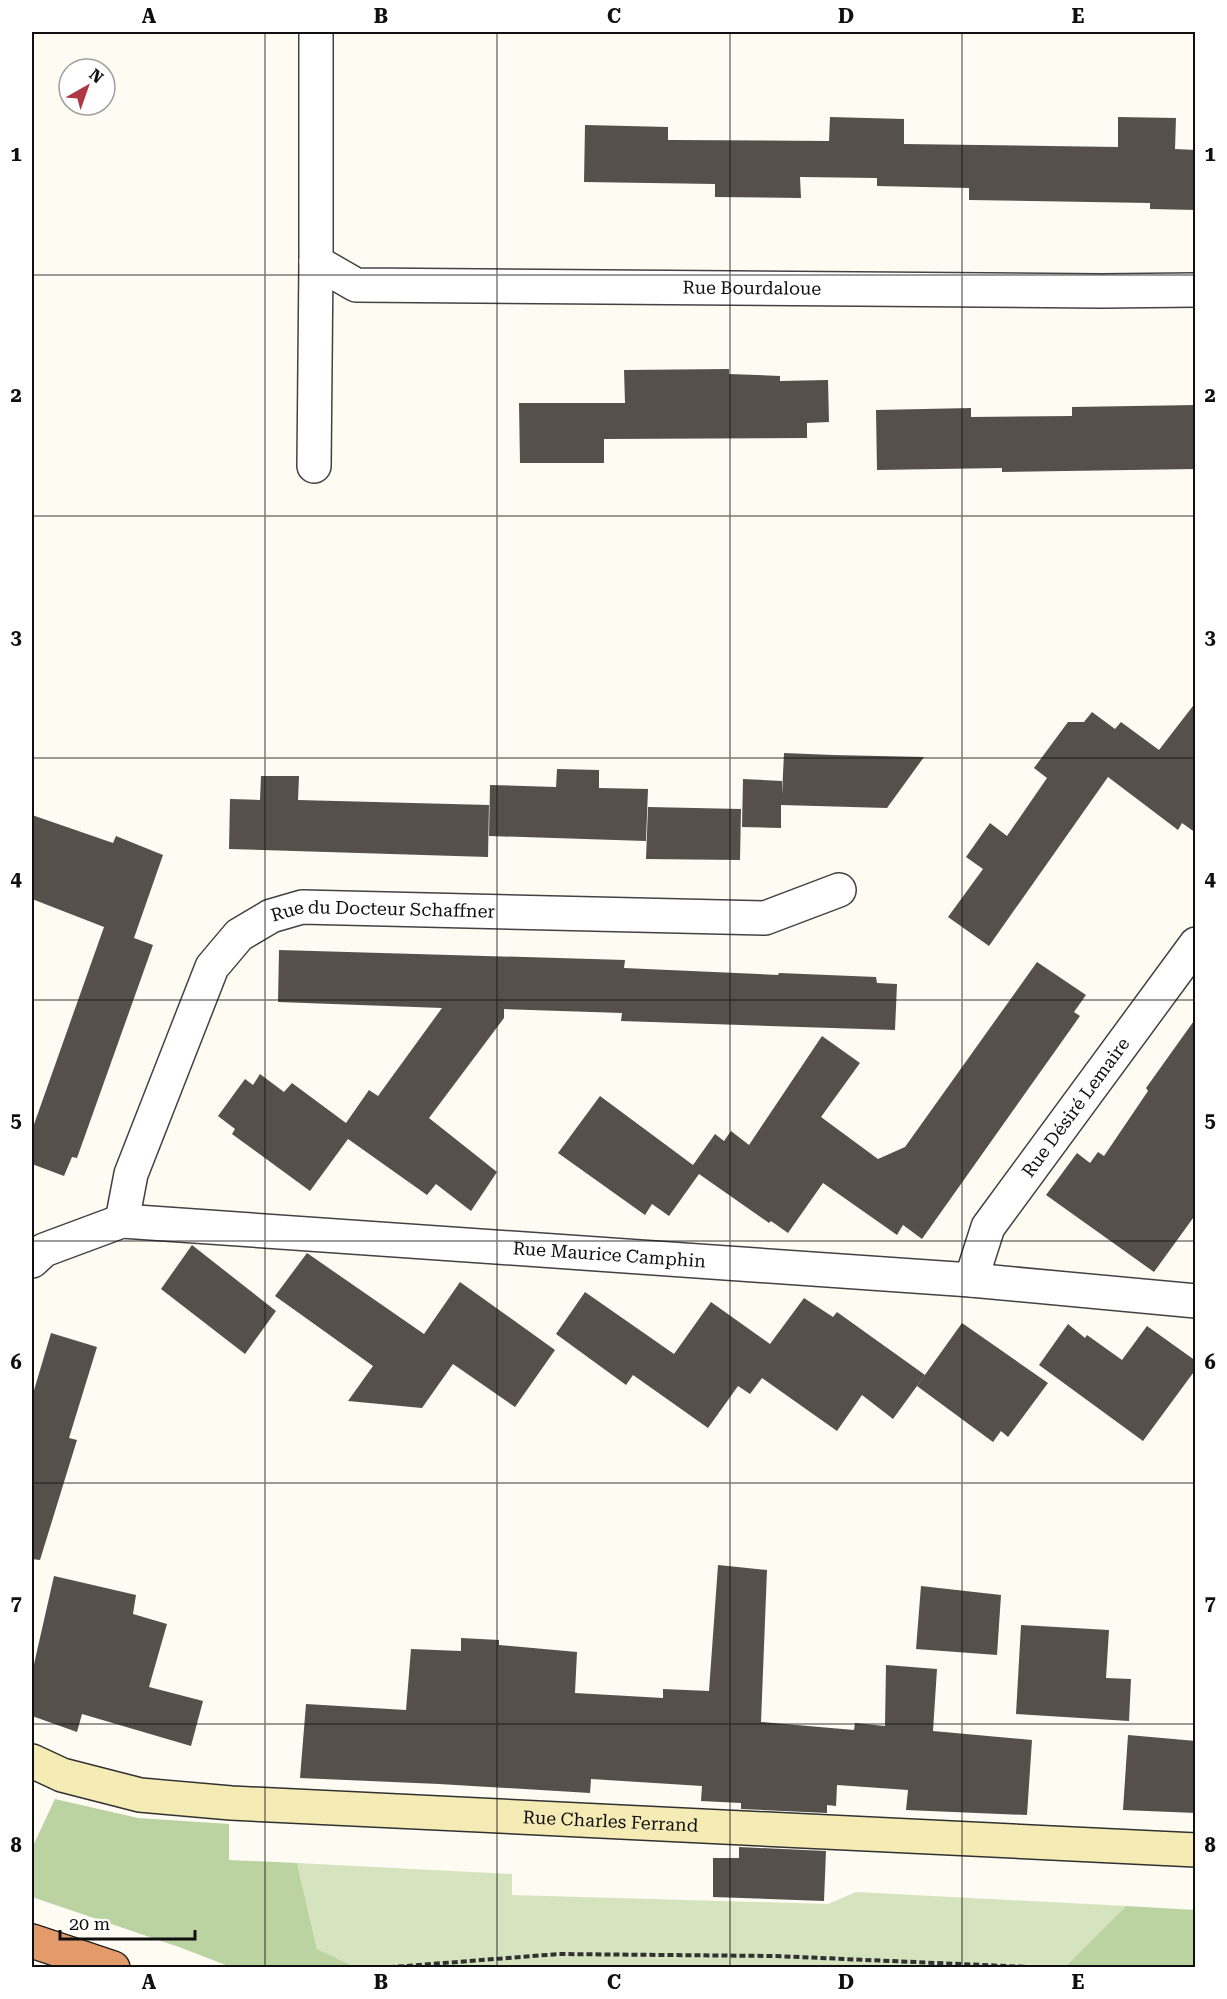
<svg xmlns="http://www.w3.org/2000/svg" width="1227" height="1999" font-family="'Roboto Serif',serif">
<rect width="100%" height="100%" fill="#fdfbf2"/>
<polygon fill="#d5e4bf" points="297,1863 512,1874 512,1895 828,1904 856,1892 1126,1906 1065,1967 355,1967 317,1949"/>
<g fill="#bad3a0">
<polygon points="55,1799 138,1818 229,1824 229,1860 297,1863 317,1949 355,1967 231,1967 179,1947 32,1897 32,1848"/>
<polygon points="1126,1906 1195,1910 1195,1967 1065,1967"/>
</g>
<g fill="#56504c">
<polygon points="830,117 904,119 904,144 1118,147 1118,117 1176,118 1175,149 1196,150 1196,210 1150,209 1150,203 969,200 969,188 877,186 877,178 800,177 801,198 715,197 715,184 584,182 585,125 668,127 668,140 829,141"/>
<polygon points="729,369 729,374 780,376 780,381 828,380 829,422 807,423 807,438 604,439 604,463 520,463 519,403 625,403 624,370"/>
<polygon points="1196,405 1196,469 1002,472 1002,468 877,470 876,410 971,408 971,417 1072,416 1072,407"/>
<polygon points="1196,702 1196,833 1182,823 1178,830 1108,777 989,946 948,917 983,869 966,857 990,823 1007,836 1047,778 1034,768 1068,722 1084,722 1092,712 1115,729 1121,722 1159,750"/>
<polygon points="784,753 833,755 924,757 887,808 781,805 781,828 742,827 743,779 782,781 782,795"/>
<polygon points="557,769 599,770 599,788 648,789 646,841 489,836 490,785 556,787"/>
<polygon points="261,776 299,776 298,800 489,805 488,857 229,849 230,799 260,800"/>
<polygon points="648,807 741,809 740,860 646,859"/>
<polygon points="32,815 113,843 116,836 163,855 134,938 153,945 77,1158 72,1157 64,1176 32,1164 32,1130 104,927 32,899"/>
<polygon points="279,950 625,960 624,968 778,975 779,973 876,977 877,983 897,984 895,1030 621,1021 622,1013 504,1009 504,1018 429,1118 497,1172 471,1211 436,1184 427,1195 348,1139 310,1191 232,1134 235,1129 218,1116 245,1079 253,1085 260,1074 284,1092 292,1083 346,1123 369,1090 378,1096 442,1008 278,1002"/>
<polygon points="1037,962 1086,995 1074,1012 1080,1016 922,1239 903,1225 897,1235 823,1183 788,1233 771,1221 769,1223 699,1174 669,1216 652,1204 645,1215 558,1153 600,1096 693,1165 715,1134 724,1141 731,1131 749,1145 822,1036 860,1063 821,1117 878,1159 905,1147"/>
<polygon points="1196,1018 1196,1214 1154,1272 1046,1195 1077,1153 1090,1163 1098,1152 1104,1156 1148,1091 1146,1088"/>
<polygon points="192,1245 276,1311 245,1354 161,1289"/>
<polygon points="307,1253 424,1334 460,1282 555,1350 515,1407 453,1364 422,1408 348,1401 373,1366 275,1296"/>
<polygon points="585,1292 674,1354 711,1302 770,1344 804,1298 833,1317 837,1312 925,1375 893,1419 862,1395 837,1431 762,1378 750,1394 738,1386 708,1428 633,1375 626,1385 556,1334"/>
<polygon points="962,1323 1048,1383 1008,1437 1001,1431 993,1442 917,1386"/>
<polygon points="1068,1324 1085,1338 1087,1335 1122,1360 1147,1326 1196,1361 1196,1369 1143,1441 1039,1365"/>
<polygon points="51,1333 97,1347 69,1438 77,1440 40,1560 32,1559 32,1397"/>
<polygon points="718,1565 767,1570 761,1722 854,1730 855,1723 885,1726 886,1665 937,1669 933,1731 1032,1740 1027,1815 906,1810 908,1790 837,1785 836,1806 827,1805 827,1813 741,1809 741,1803 701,1801 702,1786 591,1779 590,1793 439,1784 300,1778 306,1704 406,1710 411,1649 461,1651 461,1638 499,1640 499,1645 577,1652 575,1693 663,1698 663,1689 709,1691"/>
<polygon points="54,1576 136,1595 133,1614 167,1624 149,1687 203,1701 191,1746 82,1714 77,1732 32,1716 32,1673"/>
<polygon points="921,1586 1001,1595 997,1655 916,1649"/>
<polygon points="1021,1625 1109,1630 1106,1678 1131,1679 1129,1721 1016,1714"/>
<polygon points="1128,1735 1196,1741 1196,1813 1123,1810"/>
<polygon points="739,1847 826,1851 824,1901 713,1897 713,1858 739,1858"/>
</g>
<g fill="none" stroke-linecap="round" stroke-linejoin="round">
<defs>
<g id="street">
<path id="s1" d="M 316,32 L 316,262 L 356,285 L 1101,291 L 1196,290"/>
<polyline points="314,466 316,262"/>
<path id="s2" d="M 122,1221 L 131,1174 L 212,967 L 239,935 L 271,916 L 302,907 L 765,918 L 839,890"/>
<path id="s3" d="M 32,1261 L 44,1250 L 122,1221 L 971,1280 L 1196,1301"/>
<path id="s4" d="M 971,1280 L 988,1227 L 1196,944"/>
</g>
<g id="secondary">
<path id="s5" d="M 32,1761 L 62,1775 L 140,1795 L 231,1803 L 1196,1850"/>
</g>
<polyline id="highway" points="32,1941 113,1968"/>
</defs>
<use href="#street" stroke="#424242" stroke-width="36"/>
<use href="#secondary" stroke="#313131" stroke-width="36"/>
<use href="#highway" stroke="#202020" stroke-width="36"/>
<polyline stroke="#313131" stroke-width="4" stroke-dasharray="6 3" stroke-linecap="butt" points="380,1968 559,1954 775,1956 1052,1968"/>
<use href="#street" stroke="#fff" stroke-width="33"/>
<use href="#secondary" stroke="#f5ebb5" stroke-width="33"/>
<use href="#highway" stroke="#e39b6b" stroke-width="33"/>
</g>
<path fill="none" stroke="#0f0f0f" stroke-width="1.5" stroke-opacity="0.55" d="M 265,32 L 265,1968M 497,32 L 497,1968M 730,32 L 730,1968M 962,32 L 962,1968M 32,275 L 1196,275M 32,516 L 1196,516M 32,758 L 1196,758M 32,1000 L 1196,1000M 32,1241 L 1196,1241M 32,1483 L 1196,1483M 32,1724 L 1196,1724"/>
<g text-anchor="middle" stroke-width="6" stroke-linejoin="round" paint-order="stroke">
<g font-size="18" fill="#0f0f0f" stroke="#fff">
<text dy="6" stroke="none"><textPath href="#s1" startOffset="672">Rue Bourdaloue</textPath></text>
<text dy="6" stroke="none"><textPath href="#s2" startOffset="462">Rue du Docteur Schaffner</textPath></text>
<text dy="6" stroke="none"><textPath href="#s4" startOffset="204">Rue Désiré Lemaire</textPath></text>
<text dy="6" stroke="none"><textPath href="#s3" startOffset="588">Rue Maurice Camphin</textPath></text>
<text dy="6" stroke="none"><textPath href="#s5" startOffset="585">Rue Charles Ferrand</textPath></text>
</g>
</g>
<rect width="1227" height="1999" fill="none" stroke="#ffffff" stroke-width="66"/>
<g transform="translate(87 87) rotate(40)"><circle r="28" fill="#ffffff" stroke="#9f9f9f" stroke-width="1.5"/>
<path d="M0-4.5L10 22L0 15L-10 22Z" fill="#ae3744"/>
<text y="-9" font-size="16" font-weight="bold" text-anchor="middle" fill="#0f0f0f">N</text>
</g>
<path d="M60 1930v9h135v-9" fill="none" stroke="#0f0f0f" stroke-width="3"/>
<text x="69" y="1930" font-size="18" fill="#0f0f0f" stroke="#ffffff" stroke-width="4.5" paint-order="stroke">20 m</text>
<rect x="33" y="33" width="1161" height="1933" fill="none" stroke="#0f0f0f" stroke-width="2"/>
<g font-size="20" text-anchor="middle" font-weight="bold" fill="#0f0f0f">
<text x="149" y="23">A</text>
<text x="381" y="23">B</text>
<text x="614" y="23">C</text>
<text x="846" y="23">D</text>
<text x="1078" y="23">E</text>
<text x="16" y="161">1</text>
<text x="1210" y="161">1</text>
<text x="16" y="402">2</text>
<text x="1210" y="402">2</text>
<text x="16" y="644">3</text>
<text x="1210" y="644">3</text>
<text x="16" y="886">4</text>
<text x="1210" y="886">4</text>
<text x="16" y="1127">5</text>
<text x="1210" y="1127">5</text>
<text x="16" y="1369">6</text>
<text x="1210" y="1369">6</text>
<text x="16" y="1610">7</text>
<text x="1210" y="1610">7</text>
<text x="16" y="1852">8</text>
<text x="1210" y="1852">8</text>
<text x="149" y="1989">A</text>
<text x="381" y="1989">B</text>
<text x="614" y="1989">C</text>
<text x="846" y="1989">D</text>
<text x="1078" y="1989">E</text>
</g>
</svg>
